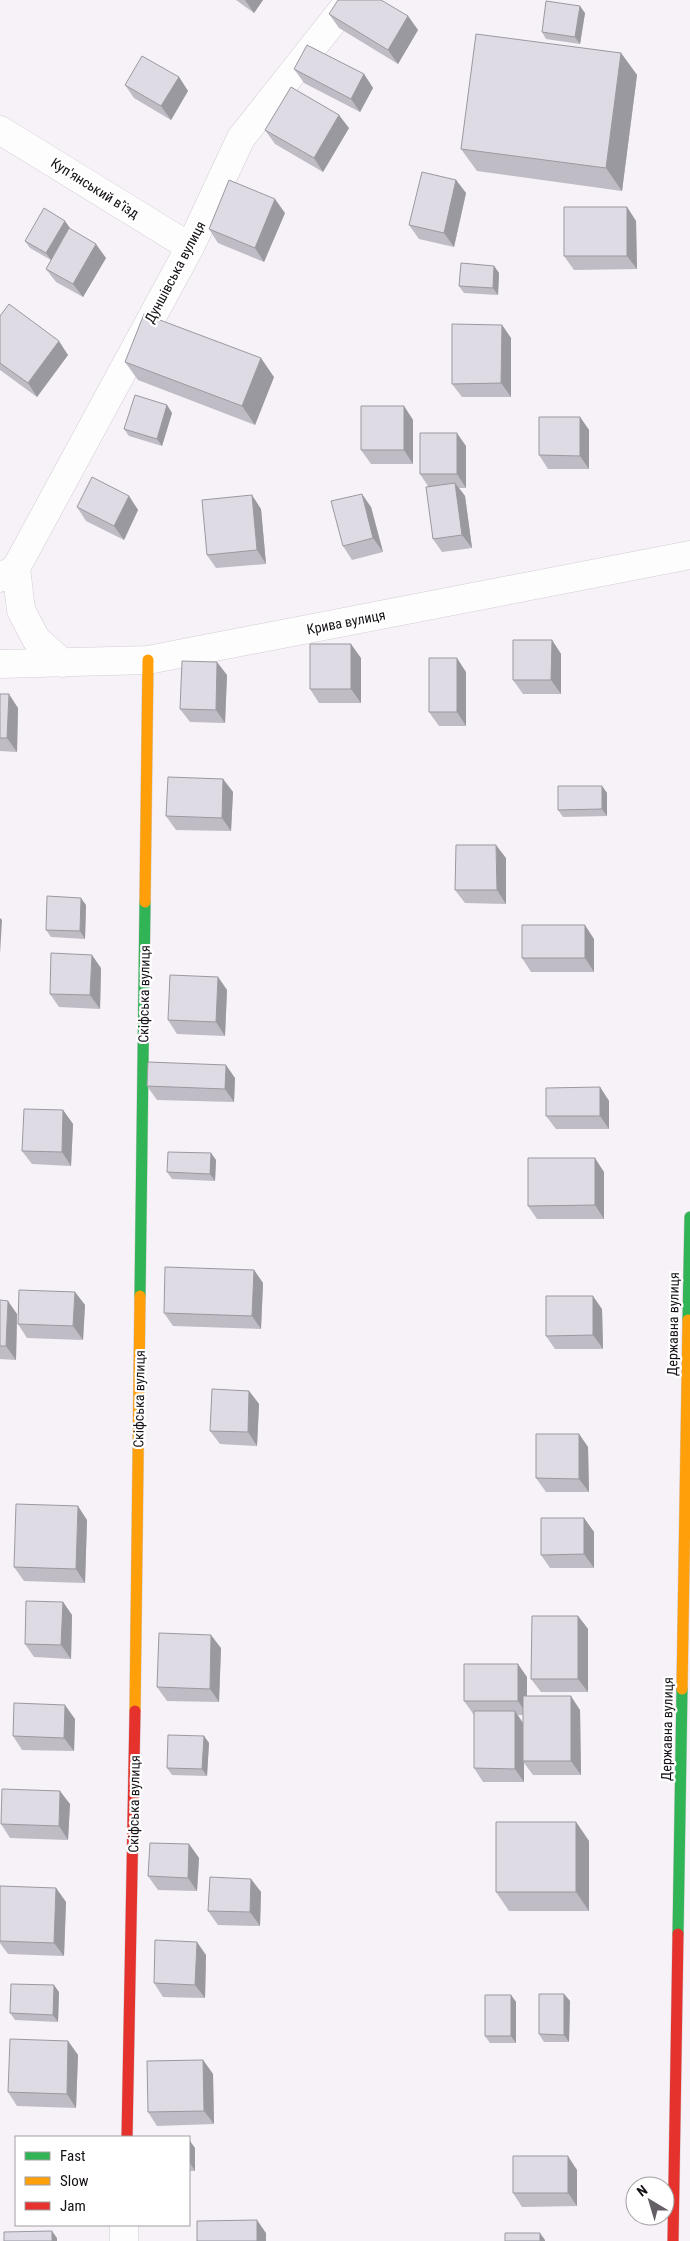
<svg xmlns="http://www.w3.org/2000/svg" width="690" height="2241" font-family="'Roboto Condensed',sans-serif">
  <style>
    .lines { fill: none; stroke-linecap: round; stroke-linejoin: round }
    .street-casing { stroke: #d2cdd3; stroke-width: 29 }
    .fast-casing { stroke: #d2cdd3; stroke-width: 12 }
    .slow-casing { stroke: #d2cdd3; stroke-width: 12 }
    .jam-casing { stroke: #d2cdd3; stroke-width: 12 }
    .street { stroke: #fefdfe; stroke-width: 28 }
    .fast { stroke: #30b455; stroke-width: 11 }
    .slow { stroke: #ff9f0a; stroke-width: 11 }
    .jam { stroke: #e5322d; stroke-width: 11 }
    .wall { fill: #bfbcc5; fill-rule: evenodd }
    .shaded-wall { fill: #9b99a0 }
    .building { fill: #dedbe5; stroke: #9b99a0 }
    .labels { text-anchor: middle; stroke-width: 4.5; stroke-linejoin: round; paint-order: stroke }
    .street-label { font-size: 14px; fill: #141015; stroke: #fff }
  </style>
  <rect width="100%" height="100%" fill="#f7f1f8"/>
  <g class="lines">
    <g class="street-casing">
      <path id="street" d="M0,130L190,247
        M16,568L21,610L36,639L63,663
        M0,578L16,568L190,247L241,138L350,0
        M0,664L148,660L690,555
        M124,2241V2225"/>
    </g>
    <g class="fast-casing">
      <path id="fast" d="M140,1296L145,902
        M688,1320L690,1217
        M678,1934L682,1689"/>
    </g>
    <g class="slow-casing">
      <path id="slow" d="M145,902L148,660
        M682,1689L688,1320
        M135,1711L140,1296"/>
    </g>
    <g class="jam-casing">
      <path id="jam" d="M127,2137L135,1711
        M673,2241L678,1934"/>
    </g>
    <use href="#street" class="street"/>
    <use href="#fast" class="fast"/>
    <use href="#slow" class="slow"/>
    <use href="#jam" class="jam"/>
  </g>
  <path class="wall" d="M236,0H263L254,13Z
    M585,13L580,44L546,39L542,32Z
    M329,14L408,16L418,30L398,64L339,28Z
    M621,53L637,75L622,191L477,171L461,149Z
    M294,69L364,74L373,88L360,112L304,83Z
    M179,77L188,91L171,120L134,98L125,85Z
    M349,128L323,172L275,144L265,130Z
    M456,180L466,193L454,247L419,239L409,225Z
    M627,207L636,221L637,269L574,270L564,256Z
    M285,213L264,262L218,243L209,229Z
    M70,228V229L106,258L83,297L56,282L46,269L51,260L30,248L25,241Z
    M494,266L499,273L498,295L464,293L459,286Z
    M0,316L68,355L37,397L0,370Z
    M502,325L511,338V397H462L452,384Z
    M125,362L274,377L255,425L138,380Z
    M167,405L172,413L162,446L129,436L124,429Z
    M404,406L413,420V464H371L361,450Z
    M580,417L589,430V469H548L539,455Z
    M466,446V488H459L465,496L472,548L442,552L433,539L428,486L420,474Z
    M129,496L138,510L124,540L86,521L77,507Z
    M371,507L383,552L352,560L343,546Z
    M261,509L266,564L216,568L207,555Z
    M552,640L561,654V694H523L513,680Z
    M361,658V703H319L310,689Z
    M466,672V726H439L429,712Z
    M227,675L225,723L190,722L180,709Z
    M0,694L18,708L17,752L0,751Z
    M223,779L233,792L231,831L176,830L166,816Z
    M602,786L607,793V816L563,817L558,810Z
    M506,858V904L465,903L455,890Z
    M86,905L85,939L51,937L46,930Z
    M594,939V972H531L522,958Z
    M101,968L100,1009L59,1007L50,994Z
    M218,977L227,990L225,1036L177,1034L168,1020Z
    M235,1078L234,1102L157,1100L147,1086Z
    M600,1087L609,1101V1129H556L546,1116Z
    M63,1110L73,1124L71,1166L32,1164L22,1151Z
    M211,1153L216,1160L215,1181L172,1179L167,1172Z
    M604,1172V1219H537L528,1206Z
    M254,1270L263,1283L261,1329L173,1326L164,1313Z
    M75,1292L85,1305L83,1340L27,1338L18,1324Z
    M0,1300L17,1314L16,1360L0,1359Z
    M602,1309L603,1349H555L546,1336Z
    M249,1391L259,1404L257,1446L220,1444L210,1431Z
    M579,1434L588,1447L589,1492H546L536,1478Z
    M584,1518L594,1532V1568H550L541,1555Z
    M87,1520L85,1583L24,1581L14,1567Z
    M63,1602L72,1615L71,1659L34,1657L25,1644Z
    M578,1616L588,1629V1692H541L531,1679Z
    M221,1648L219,1702L167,1701L157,1687Z
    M527,1677V1696L580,1710L581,1775H533L524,1763V1782H483L474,1768V1715L464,1701ZM518,1715H523V1723Z
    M75,1719L74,1751L22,1750L13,1736Z
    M204,1736L209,1743L207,1776L172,1775L167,1768Z
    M70,1804L68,1840L10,1838L1,1824Z
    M576,1822L589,1841V1911H509L496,1892Z
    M189,1844L199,1858L197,1891L158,1890L148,1876Z
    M251,1879L261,1892L260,1926L218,1925L208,1911Z
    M56,1888L66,1902L64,1956L8,1954L0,1943V1941Z
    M206,1955L205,1998L163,1997L154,1983Z
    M59,1992L58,2022L15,2020L10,2013Z
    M564,1994L570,2001L569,2042H544L539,2034Z
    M511,1995L516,2002V2043H490L485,2036Z
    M68,2041L78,2055L76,2108L17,2106L8,2092Z
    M203,2060L213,2074L214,2124L157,2126L148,2112Z
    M189,2141L195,2148V2171H189Z
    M577,2170V2206L522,2207L513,2193Z"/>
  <path class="shaded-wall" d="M245,0H263L254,13Z
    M580,6L585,13L580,44L575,37Z
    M408,16L418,30L398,64L388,50Z
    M621,53L637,75L622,191L606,168Z
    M364,74L373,88L360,112L351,99Z
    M179,77L188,91L171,120L161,106Z
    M339,115L349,128L323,172L314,158Z
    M456,180L466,193L454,247L444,233Z
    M275,199L285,213L264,262L255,248Z
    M627,207L636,221L637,269L627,256Z
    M65,221L70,228L51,260L46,253Z
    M96,244L106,258L83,297L73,284Z
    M494,266L499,273L498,295L493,288Z
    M502,325L511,338V397L501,383Z
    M59,341L68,355L37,397L28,383Z
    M261,358L274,377L255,425L242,406Z
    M167,405L172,413L162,446L157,439Z
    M404,406L413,420V464L404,450Z
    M580,417L589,430V469L580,456Z
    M457,433L466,446V488L457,474Z
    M455,483L465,496L472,548L462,535Z
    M362,494L371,507L383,552L373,538Z
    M252,495L261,509L266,564L257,550Z
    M129,496L138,510L124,540L114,526Z
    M552,640L561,654V694L551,680Z
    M351,644L361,658V703L351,689Z
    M457,658L466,672V726L457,712Z
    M217,662L227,675L225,723L216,710Z
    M9,694L18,708L17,752L7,738Z
    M223,779L233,792L231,831L222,818Z
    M602,786L607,793V816L602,809Z
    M496,845L506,858V904L497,890Z
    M81,898L86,905L85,939L80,931Z
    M0,918L2,920L0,954Z
    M585,925L594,939V972L585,958Z
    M92,955L101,968L100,1009L90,995Z
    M218,977L227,990L225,1036L216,1022Z
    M226,1065L235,1078L234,1102L225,1089Z
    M600,1087L609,1101V1129L600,1116Z
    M63,1110L73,1124L71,1166L62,1152Z
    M211,1153L216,1160L215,1181L210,1174Z
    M595,1158L604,1172V1219L595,1205Z
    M254,1270L263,1283L261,1329L252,1316Z
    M75,1292L85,1305L83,1340L73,1326Z
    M593,1296L602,1309L603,1349L593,1335Z
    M8,1301L17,1314L16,1360L6,1346Z
    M249,1391L259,1404L257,1446L248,1432Z
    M579,1434L588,1447L589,1492L579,1479Z
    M78,1506L87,1520L85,1583L76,1569Z
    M584,1518L594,1532V1568L584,1554Z
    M63,1602L72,1615L71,1659L61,1645Z
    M578,1616L588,1629V1692L578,1679Z
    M211,1635L221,1648L219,1702L210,1689Z
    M518,1664L527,1677V1715L518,1701Z
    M571,1696L580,1710L581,1775L571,1761Z
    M65,1705L75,1719L74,1751L64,1738Z
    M515,1711L524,1725L523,1761L524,1763V1782L515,1769Z
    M204,1736L209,1743L207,1776L202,1769Z
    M60,1791L70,1804L68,1840L59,1826Z
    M576,1822L589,1841V1911L576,1892Z
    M189,1844L199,1858L197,1891L188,1878Z
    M251,1879L261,1892L260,1926L250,1912Z
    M56,1888L66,1902L64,1956L54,1943Z
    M197,1942L206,1955L205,1998L195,1985Z
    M54,1985L59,1992L58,2022L53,2015Z
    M564,1994L570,2001L569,2042L564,2035Z
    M511,1995L516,2002V2043L511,2036Z
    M68,2041L78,2055L76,2108L67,2094Z
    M203,2060L213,2074L214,2124L204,2111Z
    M190,2141L195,2148V2171L190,2163Z
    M568,2156L577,2170V2206L568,2193Z
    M257,2220L266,2233V2241H257Z
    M52,2231L57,2238V2241H52Z
    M540,2233L545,2240V2241H540Z"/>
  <path class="building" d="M338,0H381L408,16L388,50L329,14Z
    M546,1L580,6L575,37L542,32Z
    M476,34L621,53L606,168L461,149Z
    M307,45L364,74L351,99L294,69Z
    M142,56L179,77L161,106L125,85Z
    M291,87L339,115L314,158L265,130Z
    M422,172L456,180L444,233L409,225Z
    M229,180L275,199L255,248L209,229Z
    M564,207H627V256H564Z
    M44,208L65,221L46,253L25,241Z
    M69,228L96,244L73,284L46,269Z
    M461,263L494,266L493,288L459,286Z
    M9,304L59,341L28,383L0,363V316Z
    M144,314L261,358L242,406L125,362Z
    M452,324L502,325L501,383L452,384Z
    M135,395L167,405L157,439L124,429Z
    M361,406H404V450H361Z
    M539,417H580V456L539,455Z
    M420,433H457V474H420Z
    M92,477L129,496L114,526L77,507Z
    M455,483L462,535L433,539L426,487Z
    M362,494L373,538L343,546L331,501Z
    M252,495L257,550L207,555L202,500Z
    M513,640H552L551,680H513Z
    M310,644H351V689H310Z
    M429,658H457V712H429Z
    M182,661L217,662L216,710L180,709Z
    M0,694H9L7,738H0Z
    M168,777L223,779L222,818L166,816Z
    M558,786H602V809L558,810Z
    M456,845H496L497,890H455Z
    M47,896L81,898L80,931L46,930Z
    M522,925H585V958H522Z
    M51,953L92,955L90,995L50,994Z
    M170,975L218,977L216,1022L168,1020Z
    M148,1062L226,1065L225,1089L147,1086Z
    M600,1087V1116H546V1088Z
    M24,1109L63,1110L62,1152L22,1151Z
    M168,1152L211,1153L210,1174L167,1172Z
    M528,1158H595V1205L528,1206Z
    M165,1267L254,1270L252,1316L164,1313Z
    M19,1290L75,1292L73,1326L18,1324Z
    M546,1296H593V1335L546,1336Z
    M0,1300L8,1301L6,1346H0Z
    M212,1389L249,1391L248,1432L210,1431Z
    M536,1434H579V1479L536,1478Z
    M16,1504L78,1506L76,1569L14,1567Z
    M541,1518H584V1554L541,1555Z
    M26,1601L63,1602L61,1645L25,1644Z
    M532,1616H578V1679H531Z
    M159,1633L211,1635L210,1689L157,1687Z
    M464,1664H518V1701H464Z
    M523,1696H571V1761H523Z
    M14,1703L65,1705L64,1738L13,1736Z
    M474,1711H515V1769L474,1768Z
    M168,1735L204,1736L202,1769L167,1768Z
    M2,1789L60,1791L59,1826L1,1824Z
    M496,1822H576V1892H496Z
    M150,1843L189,1844L188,1878L148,1876Z
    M210,1877L251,1879L250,1912L208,1911Z
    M0,1886L56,1888L54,1943L0,1941Z
    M155,1940L197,1942L195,1985L154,1983Z
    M11,1984L54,1985L53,2015L10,2013Z
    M539,1994H564V2035L539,2034Z
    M485,1995H511V2036H485Z
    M10,2039L68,2041L67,2094L8,2092Z
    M203,2060L204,2111L148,2112L147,2061Z
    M189,2141H190V2163H189Z
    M513,2156H568V2193H513Z
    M257,2220V2241H197V2221Z
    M52,2231V2241H4V2232Z
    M505,2233H540V2241H505Z"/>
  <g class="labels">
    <g class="street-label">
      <text transform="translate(95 188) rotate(32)" y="5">Куп'янський в'їзд</text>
      <text transform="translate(175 272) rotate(-62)" y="5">Дуншівська вулиця</text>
      <text transform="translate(346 622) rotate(-11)" y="5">Крива вулиця</text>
      <text transform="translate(144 994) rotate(-89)" y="5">Скіфська вулиця</text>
      <text transform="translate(673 1324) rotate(-89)" y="5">Державна вулиця</text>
      <text transform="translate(139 1399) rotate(-89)" y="5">Скіфська вулиця</text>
      <text transform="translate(667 1729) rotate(-89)" y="5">Державна вулиця</text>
      <text transform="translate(134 1804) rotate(-89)" y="5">Скіфська вулиця</text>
    </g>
  </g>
  <rect x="15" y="2136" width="175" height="90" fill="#ffffff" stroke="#a19fa1"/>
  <rect x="25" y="2152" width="25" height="8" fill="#30b455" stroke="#a19fa1"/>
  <text x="60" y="2161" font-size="15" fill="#141015">Fast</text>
  <rect x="25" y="2177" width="25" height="8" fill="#ff9f0a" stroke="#a19fa1"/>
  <text x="60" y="2186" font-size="15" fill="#141015">Slow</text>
  <rect x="25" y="2202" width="25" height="8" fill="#e5322d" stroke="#a19fa1"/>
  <text x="60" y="2211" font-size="15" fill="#141015">Jam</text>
  <g transform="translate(650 2201) rotate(322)"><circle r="24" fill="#ffffff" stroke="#a19fa1"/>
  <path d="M0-4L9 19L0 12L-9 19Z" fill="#635f64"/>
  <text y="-8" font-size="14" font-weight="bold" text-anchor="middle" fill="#141015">N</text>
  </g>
</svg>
